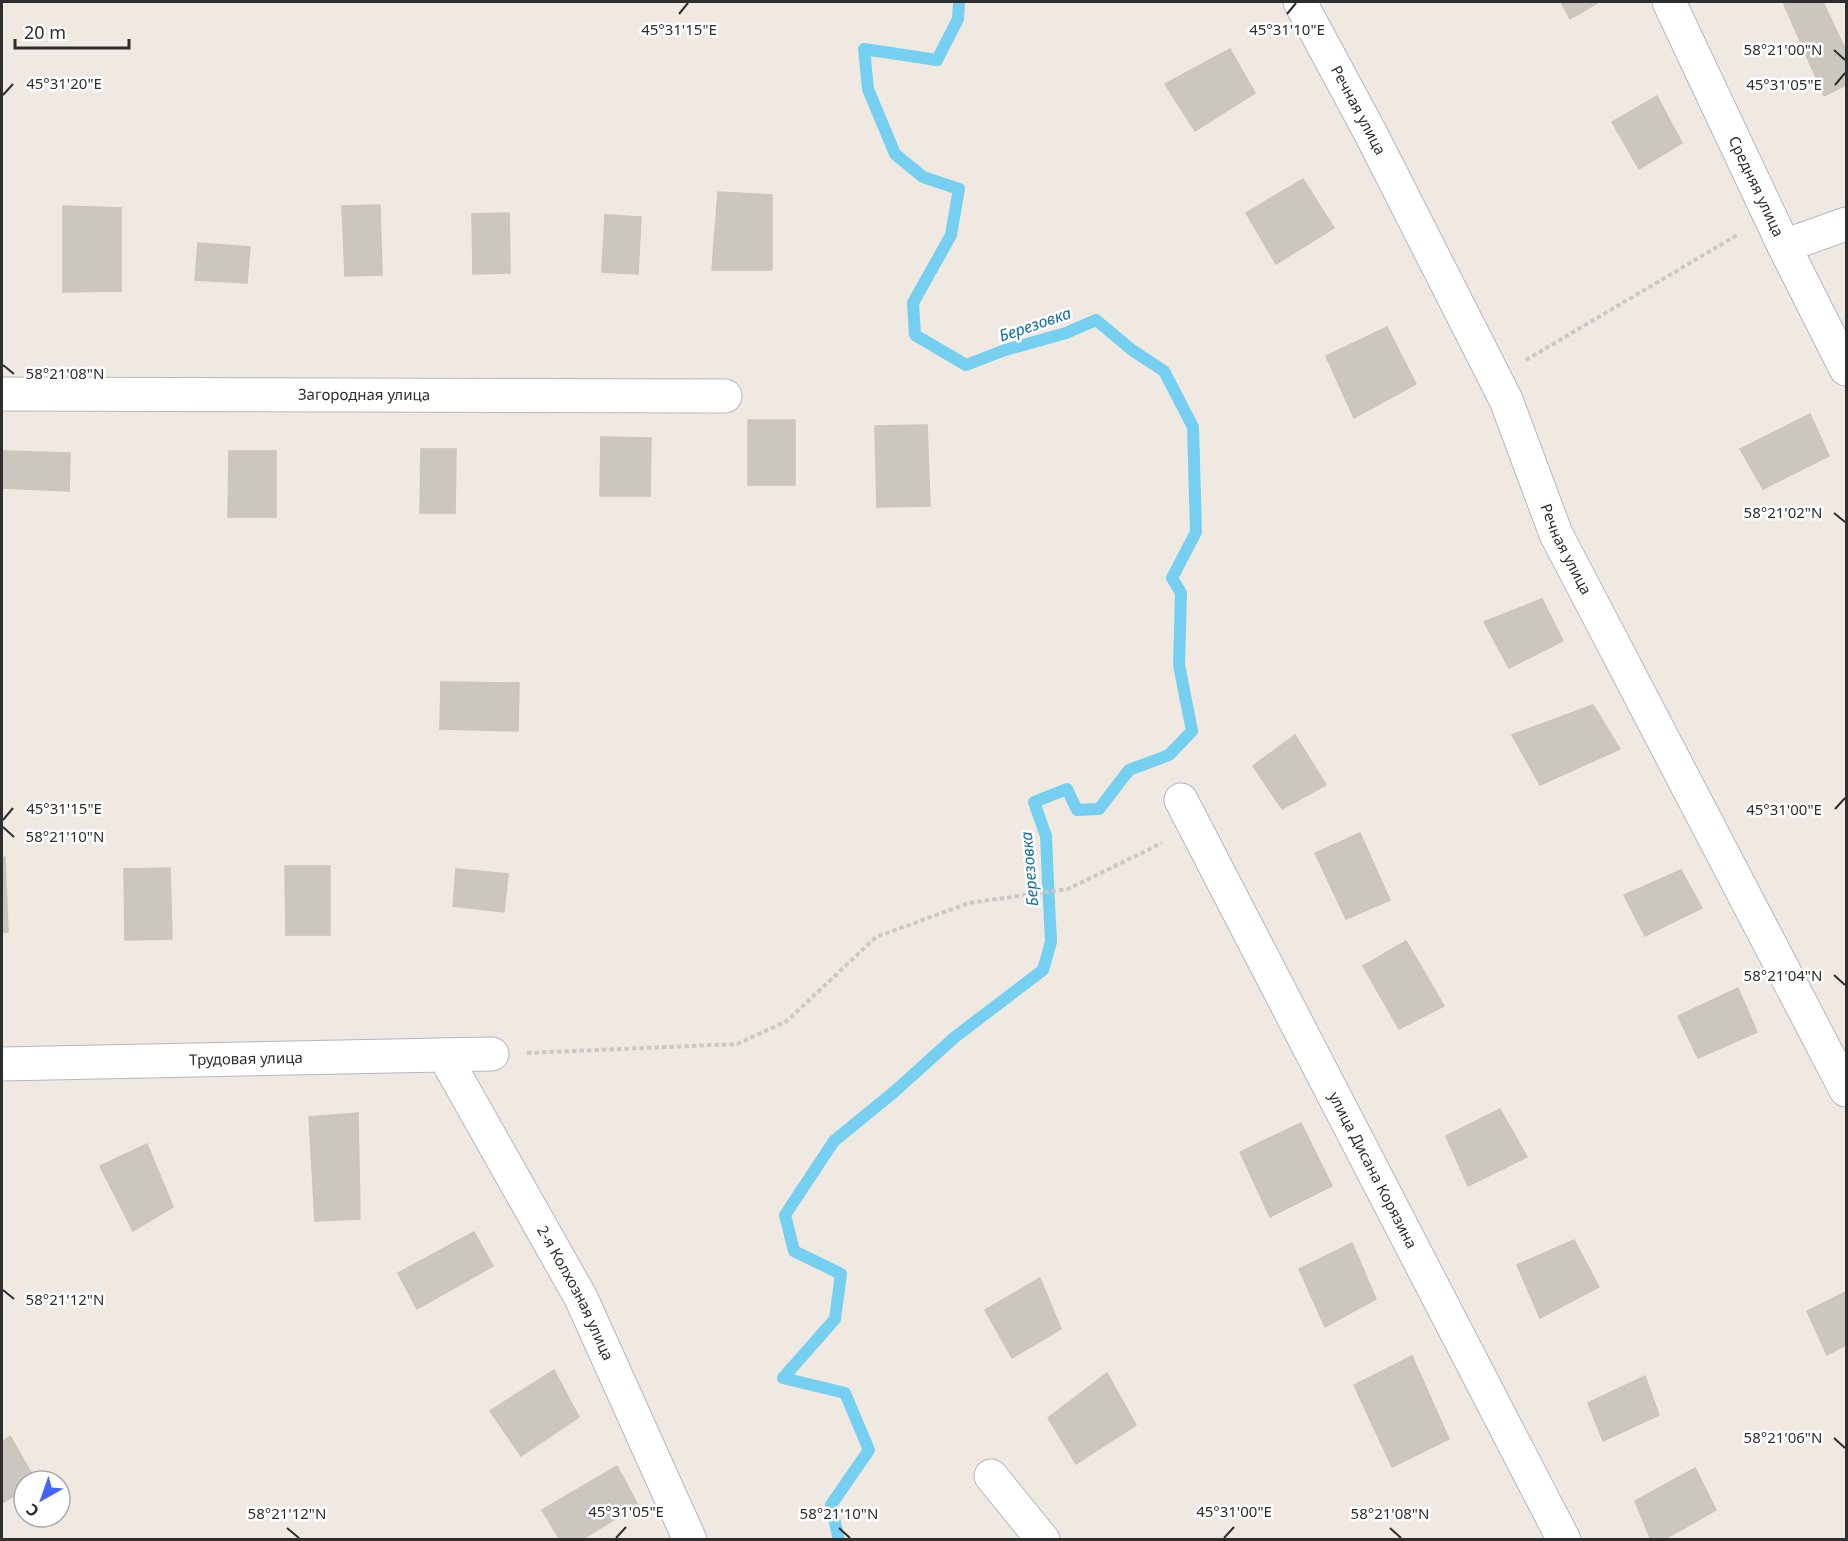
<svg xmlns="http://www.w3.org/2000/svg" width="1848" height="1541" font-family="'Noto Sans',sans-serif">
  <style>
    .lines { fill: none; stroke-linecap: round; stroke-linejoin: round }
    .stream { stroke: #75cff0; stroke-width: 12 }
    .building { fill: #cbc7bf; stroke: #cbc5ba; stroke-width: 1.5 }
    .street-casing { stroke: #b4b7c1; stroke-width: 35 }
    .path { stroke: #c9c9c9; stroke-width: 4; stroke-dasharray: 4.5 3; stroke-linecap: butt }
    .street { stroke: #fff; stroke-width: 33 }
    .ticks { fill: none; stroke: #2e2e2e; stroke-width: 2 }
    .labels { text-anchor: middle; stroke-width: 5; stroke-linejoin: round; paint-order: stroke }
    .street-label { font-size: 15px; fill: #2e2e2e; stroke: #fff }
    .water-label { font-size: 16px; font-style: italic; fill: #0d6fa3; stroke: #fff }
    .ticks-label { font-size: 15px; text-anchor: middle; fill: #2e2e2e; stroke: #fff; stroke-width: 5; stroke-linejoin: round; paint-order: stroke }
  </style>
  <rect width="100%" height="100%" fill="#efe9e1"/>
  <g class="lines">
    <path class="stream" d="M839,1540L831,1505L869,1450L845,1393L783,1378L835,1319L841,1274L794,1251L785,1215L834,1141L894,1092L955,1037L1043,970L1051,942L1048,882L1046,836L1034,802L1067,789L1077,810L1099,809L1129,770L1169,755L1192,731L1179,665L1181,593L1172,578L1196,532L1193,427L1164,371L1132,350L1096,320L1066,333L1005,350L966,365L915,335L913,303L951,235L959,189L923,177L895,154L868,89L864,49L937,60L958,19L959,2"/>
  </g>
  <path class="building" d="M1561,2H1599L1570,19Z
    M1783,2H1823L1846,51V85L1824,96Z
    M1230,49L1255,93L1195,131L1165,84Z
    M1657,96L1682,143L1639,169L1612,122Z
    M1303,179L1334,228L1276,264L1246,213Z
    M718,192L772,195V270H712Z
    M380,205L382,275L345,276L342,206Z
    M63,206L121,208V291L63,292Z
    M509,213L510,273L473,274L472,214Z
    M605,215L641,217L638,274L602,272Z
    M198,243L250,247L247,283L195,280Z
    M1387,327L1416,384L1354,418L1326,356Z
    M1810,414L1829,456L1763,489L1740,449Z
    M748,420H795V485H748Z
    M927,425L930,506L877,507L875,426Z
    M601,437L651,438L650,496H600Z
    M421,449H456L455,513H420Z
    M2,451L70,453L69,491L2,488Z
    M229,451H276V517H228Z
    M1542,599L1563,641L1509,668L1484,622Z
    M441,682L519,683L518,731L440,729Z
    M1593,705L1620,749L1540,785L1512,735Z
    M1295,735L1326,785L1282,809L1253,766Z
    M1360,833L1390,900L1346,919L1315,853Z
    M5,857L8,932H2V858Z
    M285,866H330V935H286Z
    M170,868L172,939L125,940L124,869Z
    M456,869L508,874L504,912L453,906Z
    M1681,870L1702,908L1645,936L1624,895Z
    M1406,941L1444,1006L1399,1029L1363,966Z
    M1738,988L1757,1032L1698,1058L1678,1016Z
    M1500,1109L1527,1157L1468,1186L1446,1136Z
    M358,1113L360,1219L315,1221L309,1117Z
    M1301,1123L1332,1186L1270,1217L1240,1152Z
    M147,1144L173,1207L133,1231L100,1166Z
    M474,1232L493,1266L417,1309L398,1273Z
    M1574,1240L1599,1287L1540,1318L1517,1265Z
    M1352,1243L1376,1299L1325,1327L1299,1269Z
    M1040,1278L1061,1329L1012,1358L985,1310Z
    M1846,1292V1345L1827,1355L1807,1311Z
    M1412,1356L1449,1439L1392,1467L1354,1385Z
    M554,1370L579,1417L521,1456L490,1411Z
    M1107,1373L1136,1425L1076,1464L1048,1418Z
    M1645,1376L1659,1415L1603,1441L1588,1403Z
    M10,1436L36,1481H24V1490L2,1503V1442Z
    M617,1466L638,1505L581,1540H560L542,1510Z
    M1695,1468L1716,1510L1663,1540H1651L1635,1501Z"/>
  <g class="lines">
    <g class="street-casing">
      <g id="street">
        <path id="s1" d="M1300,2L1371,134L1506,400L1556,534L1846,1090"/>
        <path id="s2" d="M1669,2L1784,246L1846,369"/>
        <path d="M1784,246L1846,224"/>
        <path id="s3" d="M2,394L725,396"/>
        <path id="s4" d="M1181,800L1564,1540"/>
        <path id="s5" d="M444,1055L581,1298L690,1540"/>
        <path id="s6" d="M2,1064L492,1054"/>
        <path d="M991,1476L1043,1540"/>
      </g>
    </g>
    <path class="path" d="M1526,360L1739,234
      M527,1053L737,1044L787,1021L876,937L969,903L1068,889L1162,843"/>
    <use href="#street" class="street"/>
  </g>
  <path class="ticks" d="M679,14L688,3M1287,14L1296,3M1834,50L1845,60M1835,85L1845,73M3,95L13,84M3,365L14,374M1834,513L1845,522M1835,809L1845,798M3,820L13,808M3,827L14,837M1834,975L1845,985M3,1290L14,1299M1834,1438L1845,1448M287,1528L299,1538M839,1528L850,1538M1390,1528L1401,1538M616,1538L626,1527M1224,1538L1234,1527"/>
  <g class="labels">
    <g class="street-label">
      <text dy="5" stroke="none"><textPath href="#s1" startOffset="123">Речная улица</textPath></text>
      <text dy="5" stroke="none"><textPath href="#s2" startOffset="204">Средняя улица</textPath></text>
      <text dy="5" stroke="none"><textPath href="#s3" startOffset="362">Загородная улица</textPath></text>
      <text dy="5" stroke="none"><textPath href="#s1" startOffset="609">Речная улица</textPath></text>
      <text dy="5" stroke="none"><textPath href="#s6" startOffset="244">Трудовая улица</textPath></text>
      <text dy="5" stroke="none"><textPath href="#s4" startOffset="417">улица Дисана Корязина</textPath></text>
      <text dy="5" stroke="none"><textPath href="#s5" startOffset="272">2-я Колхозная улица</textPath></text>
    </g>
    <g class="water-label">
      <text transform="translate(1035 324) rotate(-19)" y="6">Березовка</text>
      <text transform="translate(1029 869) rotate(-95)" y="6">Березовка</text>
    </g>
  </g>
  <g class="ticks-label">
    <text x="679" y="35">45°31'15"E</text>
    <text x="1287" y="35">45°31'10"E</text>
    <text x="1783" y="55">58°21'00"N</text>
    <text x="64" y="89">45°31'20"E</text>
    <text x="1784" y="90">45°31'05"E</text>
    <text x="65" y="379">58°21'08"N</text>
    <text x="1783" y="518">58°21'02"N</text>
    <text x="64" y="814">45°31'15"E</text>
    <text x="1784" y="815">45°31'00"E</text>
    <text x="65" y="842">58°21'10"N</text>
    <text x="1783" y="981">58°21'04"N</text>
    <text x="65" y="1305">58°21'12"N</text>
    <text x="1783" y="1443">58°21'06"N</text>
    <text x="626" y="1517">45°31'05"E</text>
    <text x="1234" y="1517">45°31'00"E</text>
    <text x="287" y="1519">58°21'12"N</text>
    <text x="839" y="1519">58°21'10"N</text>
    <text x="1390" y="1519">58°21'08"N</text>
  </g>
  <rect width="1848" height="1541" fill="none" stroke="#2e2e2e" stroke-width="6"/>
  <g transform="translate(42 1499) rotate(220)"><circle r="28" fill="#ffffff" stroke="#ababab" stroke-width="1.5"/>
  <path d="M0-4.5L10 22L0 15L-10 22Z" fill="#4264fb"/>
  <text y="-9" font-size="16" font-weight="bold" text-anchor="middle" fill="#2e2e2e">С</text>
  </g>
  <path d="M15 39v9h114v-9" fill="none" stroke="#2e2e2e" stroke-width="3"/>
  <text x="24" y="39" font-size="18" fill="#2e2e2e" stroke="#ffffff" stroke-width="4.5" paint-order="stroke">20 m</text>
</svg>
